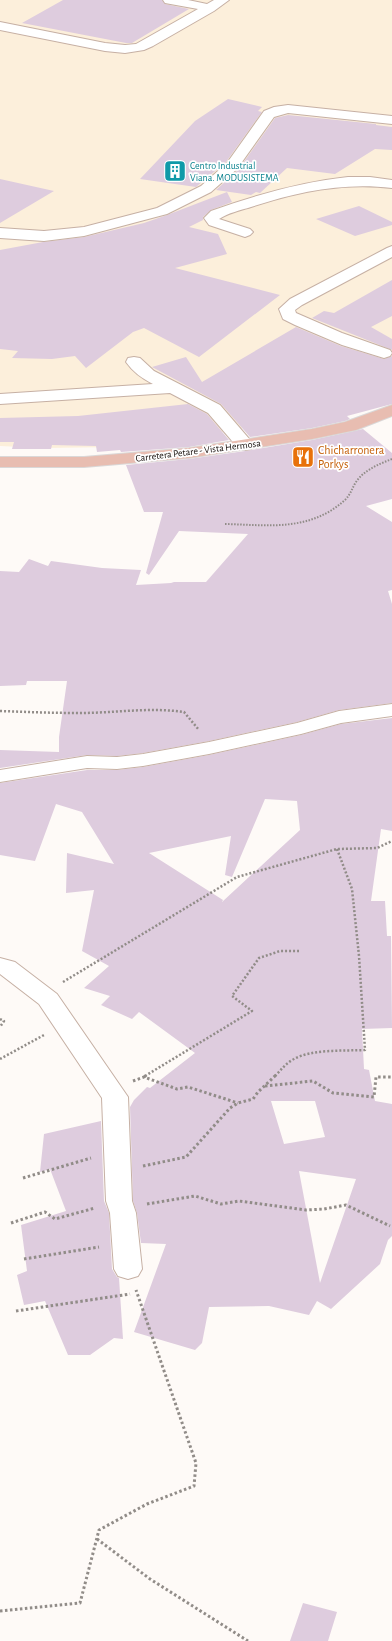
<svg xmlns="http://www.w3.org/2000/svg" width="392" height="1641" font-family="'Alegreya Sans',sans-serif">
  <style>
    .industrial { fill: #fcefdb }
    .building { fill: #deccde; fill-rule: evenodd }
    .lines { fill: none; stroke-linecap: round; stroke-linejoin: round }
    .minor-casing { stroke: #c6b0a4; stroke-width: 2 }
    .major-casing { stroke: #dad8d8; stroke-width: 2 }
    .path-far2 { stroke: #918c88; stroke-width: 2; stroke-dasharray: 1.5 1.5; stroke-linecap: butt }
    .path-far1 { stroke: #918c88; stroke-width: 2.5; stroke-dasharray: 2 2; stroke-linecap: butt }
    .path { stroke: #918c88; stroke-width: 3; stroke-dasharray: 2.5 2.5; stroke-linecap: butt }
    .minor { fill: #fff; fill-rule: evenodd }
    .major { fill: #e8bdb1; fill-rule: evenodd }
    .labels { text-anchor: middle; stroke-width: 3.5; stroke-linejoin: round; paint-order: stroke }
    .far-culture-label { font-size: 10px; fill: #0d838f; stroke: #fff; text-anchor: start }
    .far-street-label { font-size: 10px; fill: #160e0a; stroke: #fff }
    .food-label { font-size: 12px; fill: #c56008; stroke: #fff; text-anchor: start }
  </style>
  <rect width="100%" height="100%" fill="#fefaf7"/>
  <path class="industrial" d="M0,0H392V392L272,423L171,441L117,447L43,448L0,446Z"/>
  <path class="building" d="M63,0H162L165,4L189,9L132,43H126L22,23Z
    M228,99L262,107L258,111L262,112L226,162L196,187L140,179L195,121Z
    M288,115L376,124V125L392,127V150L375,149L335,174L287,168L260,193L256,192L251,195L216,190L238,170L275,118Z
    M0,179L54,191L0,223Z
    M227,192L232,202L211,210L203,217V220L189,227L218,234L227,254L175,268L280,295L199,357L144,328L133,332L86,368L75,356L52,359L12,358L18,351L0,349V250L43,242L84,237L144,223L167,215Z
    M359,206L392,222V225L355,236L316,219Z
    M392,280V316L371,327L392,339V350L312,318L324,311L334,313Z
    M296,327L341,346L384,359L392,356V404L347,416L350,419L345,421L312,428L250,437L221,404L152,367L186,357L202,382Z
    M188,404L207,414L229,440L189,447L121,452L120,450L97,452L96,446L52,445L51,449H12L14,442H0V418L78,416Z
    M363,429L392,453V499L366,506L392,522V590L388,591L392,604V703L339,710L297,722L209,741L143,753L117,756L87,755L0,768V750L59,752V737L67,681H27L26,685L0,686V571L19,572L29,559L48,566L51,561L102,568L141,570L136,585L171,583L174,582H206L248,534L179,531L149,575L146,573L163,512H144L126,465L189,459L245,451L312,440Z
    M392,718V831L381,829L371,901H385L387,936H391L392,1028L362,1029L364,1069L369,1070L375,1101L392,1104V1236L388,1240L380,1264L331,1309L317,1301L309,1315L269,1306L209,1307L202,1343L195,1350L134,1332L166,1244L141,1243L137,1213L133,1201L130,1107L134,1100L147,1087L150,1088L195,1053L139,1012L132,1019L101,1005L110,996L84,988L109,966L82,951L94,890L66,893L67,853L114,864L82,812L56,804L35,861L0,855V783L87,770H117L143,767L209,755L301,735L341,724ZM265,799L297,801L300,830L222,902L223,900L149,853L231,836L225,875L232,877ZM271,1101H315L325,1137L284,1144ZM299,1171L356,1179L320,1283Z
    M101,1121L104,1201L109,1213L112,1269L117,1277L119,1278L123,1339L114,1338L90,1355H68L45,1301L24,1305L17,1275L27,1271L21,1225L66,1211L50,1169L40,1172L44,1134Z
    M303,1603L337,1612L328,1641H290Z"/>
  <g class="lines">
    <g class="minor-casing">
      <path id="minor" d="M163,0H188L207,4L214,0H229L214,11L153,46L144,50L125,53L105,51L0,30V22L105,43L125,45L136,44L198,9L165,3Z
        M288,105L392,116V124L288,113L274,117L237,169L211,192L167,214L84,236L44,241L0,238V228L44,231L84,227L157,208L201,186L227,163L264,111L274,107Z
        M348,177H370L392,180V188C343,182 297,192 251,207C241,210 228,213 219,219L250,229L253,232L250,235L245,237L209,225L204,218L211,211C256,195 301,182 348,177Z
        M392,246V257L302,305L295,310L296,313L342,333L390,350L392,353L390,356L384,358L342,345L295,325L283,319L279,309L290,299L387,248Z
        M134,357L140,358L154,371L220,405L251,441L254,445L251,449L245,450L239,449L208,413L170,393L0,404V394L153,384C143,379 133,372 126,362L128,358Z
        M392,704V716L341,723L301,734L209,754L143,766L117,769L87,768L0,782V770L87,756L117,757L143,754L209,742L297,723L339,711Z
        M0,958L15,962L57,994L128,1097L132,1201L136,1213L142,1269L138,1276L128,1279L118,1276L114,1269L110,1213L106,1201L102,1098L39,1004L0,974Z"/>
    </g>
    <g class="major-casing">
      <path id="major" d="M392,405V416L356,430L312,439L189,458L84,467H0V457H84L189,448L312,429L345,422Z"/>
    </g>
    <path class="path-far2" d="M225,524C269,525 309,532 345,500C351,494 352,488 356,482C364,470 379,464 392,459"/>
    <path class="path-far1" d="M0,711C27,712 53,713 80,713C114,713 150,707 184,712L199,730
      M63,982L237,877L337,849L377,848L392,841
      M0,1019L4,1021L0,1027
      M0,1059L44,1035
      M145,1076L252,1011L232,996L259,958L280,951H299
      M275,1076C281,1070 286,1063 294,1059C312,1049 344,1051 365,1050L359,956L352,889L337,849"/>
    <path class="path" d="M144,1077L147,1075
      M133,1081L144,1077L177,1089L188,1087L238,1103
      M265,1086L313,1081L333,1093L374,1097L376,1077H392
      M143,1166L186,1157L230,1108L238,1103L253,1099L258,1092L276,1075
      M23,1178L91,1158
      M147,1204L195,1196L221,1204L239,1201L306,1210L324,1209L346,1205L390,1226
      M11,1223L45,1212L55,1219L95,1208
      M24,1259L99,1247
      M16,1311L130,1294
      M97,1539L150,1579L248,1641
      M0,1611L80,1603L99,1530L147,1504L194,1486L196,1463L136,1290"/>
    <use href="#minor" class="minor"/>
    <use href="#major" class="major"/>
  </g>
  <defs>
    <g id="building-square" transform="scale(1.15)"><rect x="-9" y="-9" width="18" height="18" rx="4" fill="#0f9aa8" stroke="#fff"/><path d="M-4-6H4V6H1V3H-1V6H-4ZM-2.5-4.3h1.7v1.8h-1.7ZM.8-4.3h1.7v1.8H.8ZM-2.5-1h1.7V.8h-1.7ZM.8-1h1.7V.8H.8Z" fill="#fff"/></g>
    <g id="restaurant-square" transform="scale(1.15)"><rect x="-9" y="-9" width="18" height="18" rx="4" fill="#e8710a" stroke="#fff"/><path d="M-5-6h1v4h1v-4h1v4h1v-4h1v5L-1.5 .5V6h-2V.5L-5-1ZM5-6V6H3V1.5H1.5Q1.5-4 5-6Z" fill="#fff"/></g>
  </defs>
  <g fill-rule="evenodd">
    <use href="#building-square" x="175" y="171"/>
    <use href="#restaurant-square" x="303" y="457"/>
  </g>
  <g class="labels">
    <g class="far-culture-label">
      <text x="190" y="169">Centro Industrial<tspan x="190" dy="12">Viana. MODUSISTEMA</tspan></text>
    </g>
    <g class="far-street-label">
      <text transform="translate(198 450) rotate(-7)" y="4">Carretera Petare - Vista Hermosa</text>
    </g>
    <g class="food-label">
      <text x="318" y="454">Chicharronera<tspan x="318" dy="14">Porkys</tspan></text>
    </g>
  </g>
</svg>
